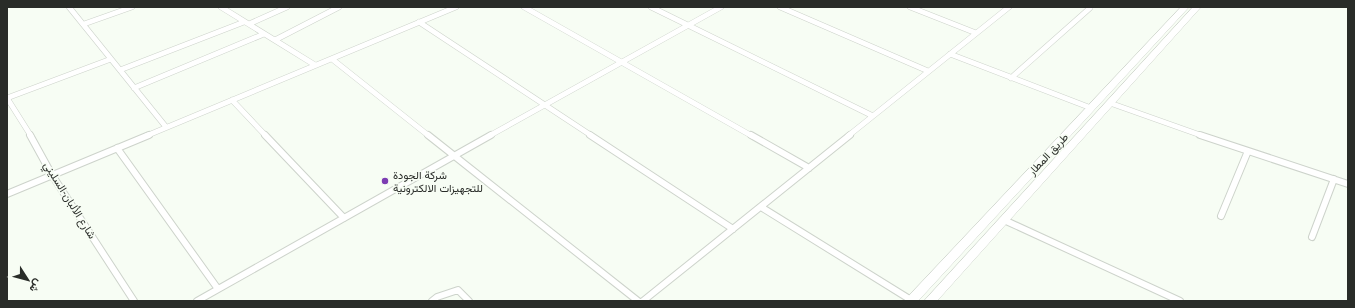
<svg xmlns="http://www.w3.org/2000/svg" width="1355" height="308" font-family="Arial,Vazirmatn,sans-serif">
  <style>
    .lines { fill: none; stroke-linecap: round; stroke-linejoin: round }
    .minor-far1-casing { stroke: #cdd3cb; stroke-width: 6 }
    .minor-casing { stroke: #cdd3cb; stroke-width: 8 }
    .highway-casing { stroke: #cdd3cb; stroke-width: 1 }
    .minor-far1 { stroke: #fff; stroke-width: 5 }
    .minor { stroke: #fff; stroke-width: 6 }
    .highway { fill: #fff; fill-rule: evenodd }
    .poi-dot { fill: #7c3db2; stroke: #f7fdf4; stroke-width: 1.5 }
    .labels { text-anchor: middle; stroke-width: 3.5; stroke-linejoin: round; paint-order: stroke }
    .street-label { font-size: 11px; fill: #292c28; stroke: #f7fdf4 }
    .poi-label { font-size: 11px; fill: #292c28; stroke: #f7fdf4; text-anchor: start }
  </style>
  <rect width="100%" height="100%" fill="#f7fdf4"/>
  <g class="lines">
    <g class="minor-far1-casing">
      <path id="minor-far1" d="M69,7L166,127
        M221,7L315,65
        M524,7L752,136
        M651,7L873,116
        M780,7L928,71
        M910,7L976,33
        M419,22L592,136
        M84,24L132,7
        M249,24L287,7
        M275,40L339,7
        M950,54L1091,108
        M332,59L429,136
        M120,70L244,22
        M1011,78L1090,8L1089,7
        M134,88L264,34
        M7,98L31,136
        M7,98L111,59
        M232,100L266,136
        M1110,103L1203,136
        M146,136L456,7
        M489,136L721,7
        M848,136L1009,7"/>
    </g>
    <g class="minor-casing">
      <path id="minor" d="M30,135L52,175L134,301
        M265,135L344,218
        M428,135L638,301
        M590,135L733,229
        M751,135L809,168
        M1200,135L1348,184
        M117,148L218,289
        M7,194L149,135
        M761,207L911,300
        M1221,216L1248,151
        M1004,220L1180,301
        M1312,237L1334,179
        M197,301L491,135
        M432,301L437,297L458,290L469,301
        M643,301L850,135"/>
    </g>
    <g class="highway-casing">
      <path id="highway" d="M1181,7H1189L918,301H904Z
        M1193,7H1201L937,301H924Z"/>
    </g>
    <use href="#minor-far1" class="minor-far1"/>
    <use href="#minor" class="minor"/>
    <use href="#highway" class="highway"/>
  </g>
  <circle class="poi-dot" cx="385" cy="181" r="4"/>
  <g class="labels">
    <g class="street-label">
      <text transform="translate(1048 154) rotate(-47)" y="4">طريق المطار</text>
      <text transform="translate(70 200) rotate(58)" y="4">شارع الألبان-السليني</text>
    </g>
    <g class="poi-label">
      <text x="393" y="179">شركة الجودة<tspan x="393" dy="13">للتجهيزات الالكترونية</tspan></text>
    </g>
  </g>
  <rect width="1355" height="308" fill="none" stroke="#292c28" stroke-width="16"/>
  <g transform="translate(28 280) rotate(126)" stroke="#f7fdf4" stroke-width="3" paint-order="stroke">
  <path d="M0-3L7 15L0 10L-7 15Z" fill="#292c28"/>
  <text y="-6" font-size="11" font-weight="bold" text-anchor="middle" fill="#292c28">ش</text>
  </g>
</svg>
